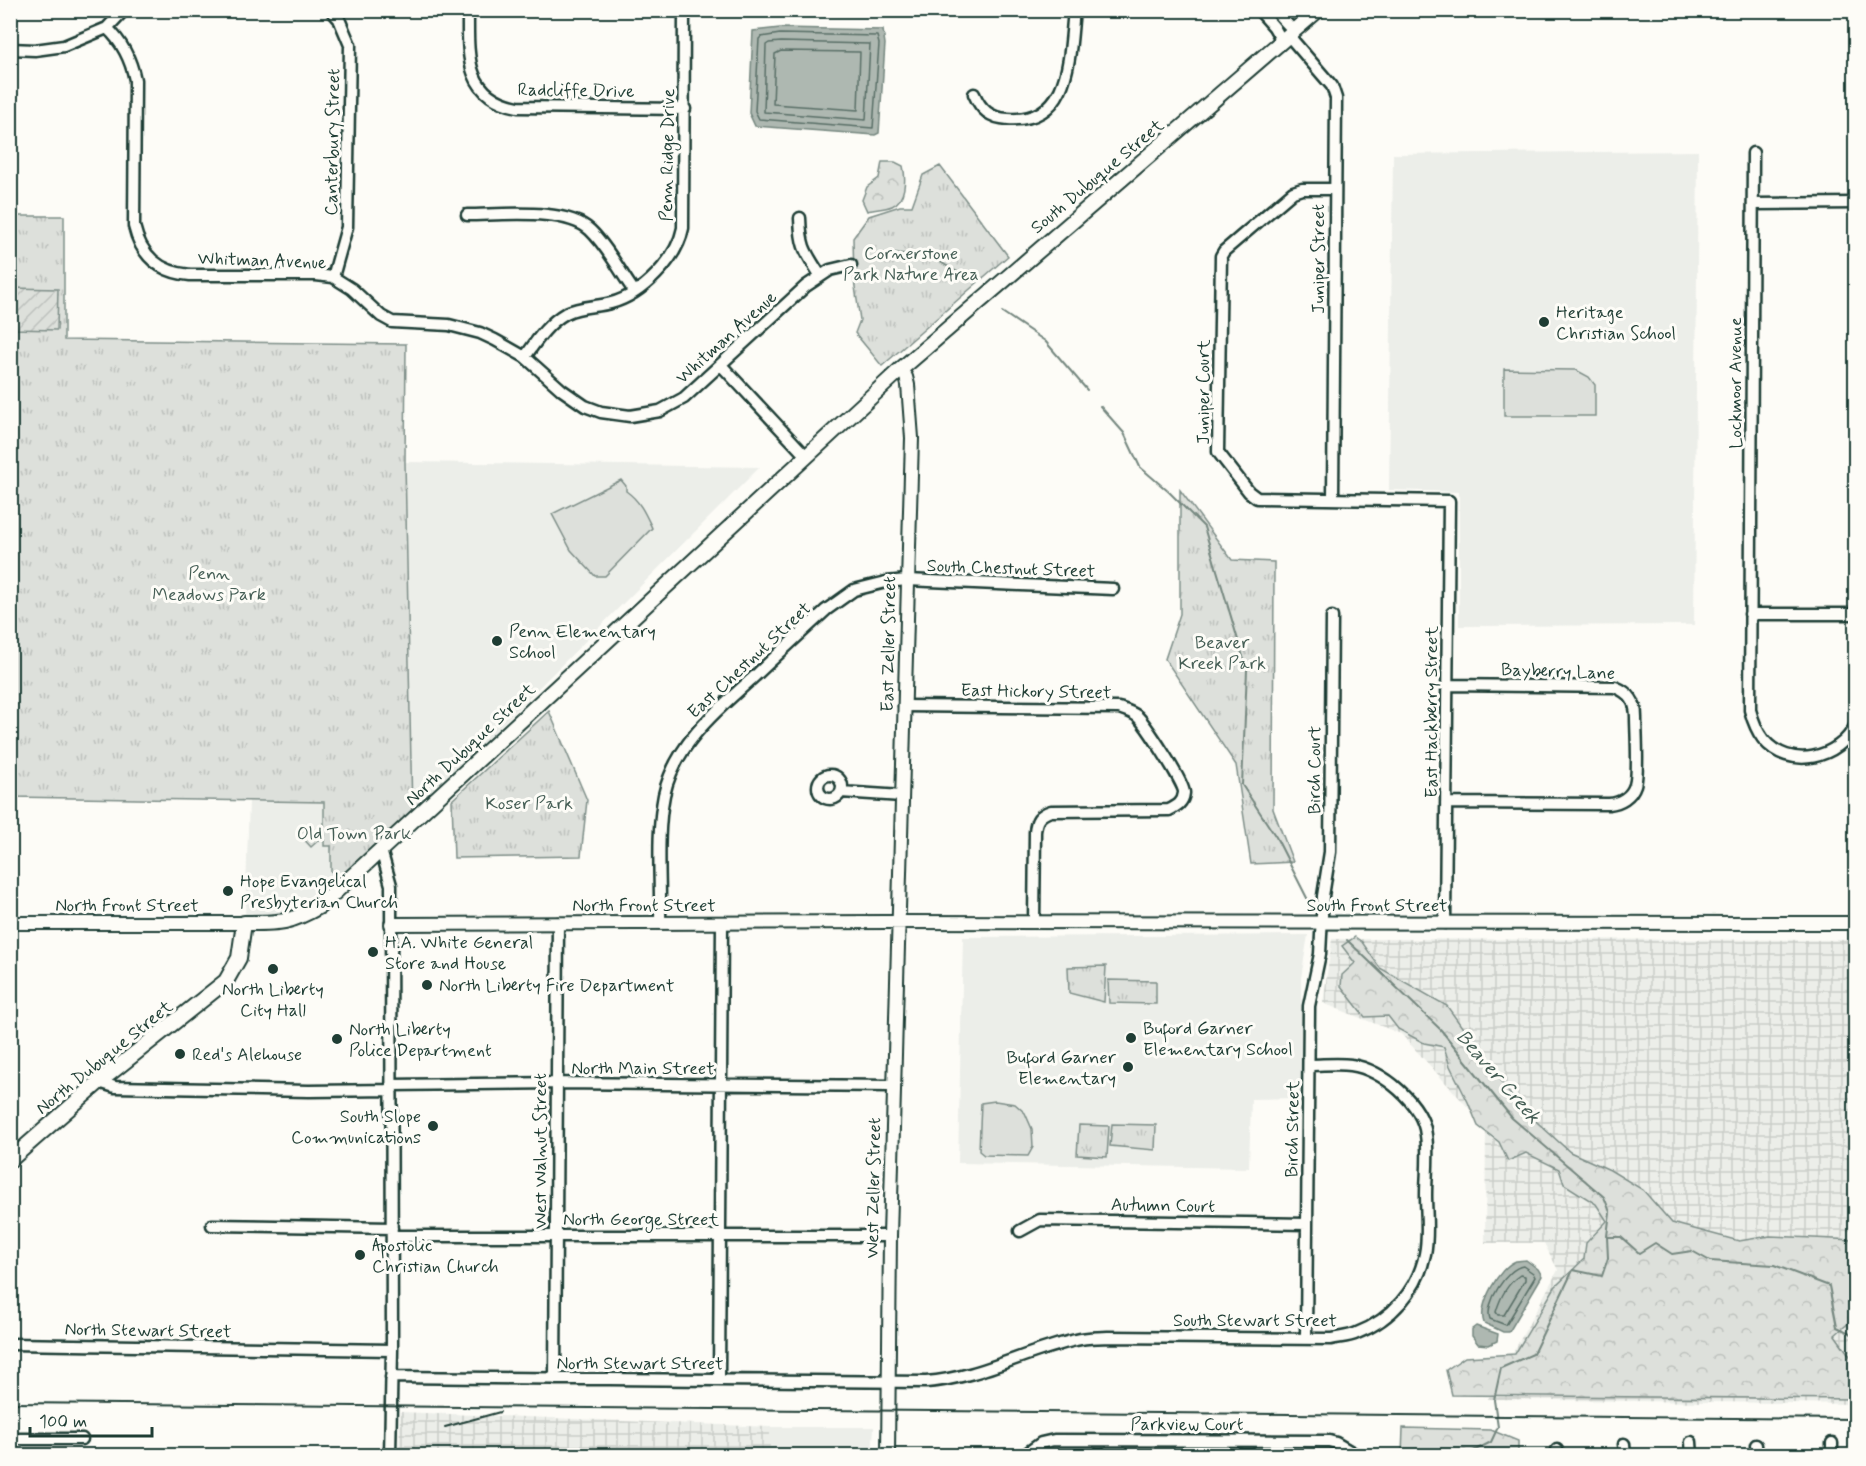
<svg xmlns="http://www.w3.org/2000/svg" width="1866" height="1466" font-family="Mynerve,sans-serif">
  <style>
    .built { fill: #eceee9 }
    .industrial { fill: url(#industrial-grid) }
    .grass { fill: #dde0db; stroke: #7e8e88; stroke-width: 1.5 }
    .forest { fill: url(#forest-crowns); stroke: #7e8e88; stroke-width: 1.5 }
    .park { fill: url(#park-tufts); stroke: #7e8e88; stroke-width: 1.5 }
    .garden { fill: url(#garden-furrows); stroke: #7e8e88; stroke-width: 1.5 }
    .water { fill: #aeb8b1; stroke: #75877f; stroke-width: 1.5 }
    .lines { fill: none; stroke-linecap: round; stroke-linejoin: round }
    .shore { stroke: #586e66; stroke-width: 1.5 }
    .stream { stroke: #75877f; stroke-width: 2 }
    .minor-casing { stroke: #1f3d34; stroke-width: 15 }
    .tertiary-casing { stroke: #1f3d34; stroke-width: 16 }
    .secondary-casing { stroke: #1f3d34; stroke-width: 18 }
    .minor { stroke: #fdfcf7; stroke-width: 10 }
    .tertiary { stroke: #fdfcf7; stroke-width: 12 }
    .secondary { stroke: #fdfcf7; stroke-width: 14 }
    .rail { stroke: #1f3d34; stroke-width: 2 }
    .poi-dot { fill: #1f3d34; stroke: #fdfcf7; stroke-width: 2 }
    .labels { text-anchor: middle; stroke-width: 6; stroke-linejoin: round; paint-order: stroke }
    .street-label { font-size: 18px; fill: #1f3d34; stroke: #fdfcf7 }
    .park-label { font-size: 18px; fill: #455e55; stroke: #fdfcf7 }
    .poi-label { font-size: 18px; fill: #1f3d34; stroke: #fdfcf7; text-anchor: start }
    .water-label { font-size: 20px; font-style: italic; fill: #435c53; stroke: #fdfcf7 }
  </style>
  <defs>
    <pattern id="industrial-grid" width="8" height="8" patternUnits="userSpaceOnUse" patternTransform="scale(1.5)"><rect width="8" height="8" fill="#eceee9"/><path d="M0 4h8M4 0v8" fill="none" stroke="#cacdc8"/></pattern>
    <pattern id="forest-crowns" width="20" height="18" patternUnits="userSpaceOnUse" patternTransform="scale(1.5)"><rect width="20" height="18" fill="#dde0db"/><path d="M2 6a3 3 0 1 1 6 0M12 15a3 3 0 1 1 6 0" fill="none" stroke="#bdc1bd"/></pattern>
    <pattern id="park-tufts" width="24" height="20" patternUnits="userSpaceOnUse" patternTransform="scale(1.5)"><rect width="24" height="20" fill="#dde0db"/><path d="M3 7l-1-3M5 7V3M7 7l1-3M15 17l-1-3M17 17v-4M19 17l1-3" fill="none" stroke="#bdc1bd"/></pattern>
    <pattern id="garden-furrows" width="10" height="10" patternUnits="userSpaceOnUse" patternTransform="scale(1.5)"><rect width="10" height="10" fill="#dde0db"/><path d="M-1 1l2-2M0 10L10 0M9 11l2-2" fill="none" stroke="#bdc1bd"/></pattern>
  </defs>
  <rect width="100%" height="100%" fill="#fdfcf7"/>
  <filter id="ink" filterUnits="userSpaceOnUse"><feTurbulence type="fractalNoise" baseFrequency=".0167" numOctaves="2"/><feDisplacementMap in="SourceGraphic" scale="12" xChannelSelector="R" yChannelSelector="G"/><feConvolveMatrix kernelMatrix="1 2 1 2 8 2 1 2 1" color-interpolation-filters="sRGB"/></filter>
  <g filter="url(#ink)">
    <path class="built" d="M1698,151L1694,625L1459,626V492L1389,490L1393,154Z
      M405,462L760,467L412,814Z
      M249,801L324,802V845H331V871L339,882L306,909L281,917L245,918Z
      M1308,935L1301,978V1098L1251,1099L1249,1168L958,1163L963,937Z
      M770,1427H874L872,1455L770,1456Z"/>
    <path class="industrial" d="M1332,939L1855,940V1404L1488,1399L1558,1270L1544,1243H1485L1486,1127L1401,1034L1323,1003Z
      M400,1412L770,1427V1455H399Z"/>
    <path class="grass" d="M1504,369L1576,370L1589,377L1595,385V416H1504Z
      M621,480L626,486V491C640,501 645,513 652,528L605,576H595L571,550L552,514Z
      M995,1101L1015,1104L1025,1113L1032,1129L1033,1147L1028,1156L984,1155L979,1151L981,1103Z"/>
    <path class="forest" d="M882,162H895L903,166C906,179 906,200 892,206C885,209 875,209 867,211L862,200L867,187L879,178Z
      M1355,937L1362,942L1380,968L1447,1006L1517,1104L1570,1152L1610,1170L1643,1190L1672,1223L1739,1241L1770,1236L1855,1240L1853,1319L1835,1335L1855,1363V1399L1452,1395L1446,1370L1465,1357L1515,1354L1555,1287L1584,1259L1586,1243L1607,1221L1596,1204L1564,1184L1559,1169L1526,1153L1508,1161L1499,1142L1478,1126L1468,1102L1450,1066L1444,1047L1424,1043L1398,1029L1388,1016L1365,1017L1341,986L1342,975L1355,963L1342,946Z
      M1403,1428L1491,1430L1518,1441V1455H1402Z"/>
    <path class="park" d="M940,166L1008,256L882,366L855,333L860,320L854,280L853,238L869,216L900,206H912L923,175Z
      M11,216H64V340L406,344L405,462L412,814L339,882L331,871V846H324V802L11,797Z
      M1180,490L1232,560L1274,562L1273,809L1293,862L1251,864L1236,765L1165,659L1180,614Z
      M549,711L587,800L581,856L454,858L452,800Z
      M309,825L321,838L311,847L299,834Z
      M1106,966L1104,1002L1069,993L1068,967Z
      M1108,980L1156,981V1004L1109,1003Z
      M1112,1124L1156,1125L1155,1150L1110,1146Z
      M1079,1125L1109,1126L1107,1157L1077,1155Z"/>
    <path class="garden" d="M11,288L58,289L57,330L11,329Z"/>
    <path class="water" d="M780,28L883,30L885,44L879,133L875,135L755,126L749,113L753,31Z
      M1526,1260L1538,1269L1542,1276L1509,1332H1503L1484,1323C1477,1306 1499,1267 1516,1261C1517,1261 1525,1260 1526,1260Z
      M1476,1326L1498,1334L1497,1341L1489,1345L1478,1344L1472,1336V1329Z"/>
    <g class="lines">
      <path class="shore" d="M780,34L877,36L879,44L873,128L759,119L755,111L759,39L761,37Z
        M781,42L870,44L866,120L764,112L766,45L769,43Z
        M781,51L860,52L858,110L773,104L775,54Z
        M1523,1266L1533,1273L1535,1277L1506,1325L1490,1319C1484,1304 1507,1268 1523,1266Z
        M1520,1275L1525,1276V1280L1504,1315H1498L1496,1312C1500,1298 1508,1283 1520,1275Z"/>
      <path class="stream" d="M885,253L928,255L966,277
        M1002,312L1045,341L1087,390
        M1100,406L1124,433L1140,467L1169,492L1204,527L1247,670L1242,785L1276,837L1310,904
        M1347,940L1441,1030L1512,1118L1604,1197L1610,1212L1607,1236
        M1464,1456L1491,1442L1498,1427L1494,1400L1501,1368L1533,1354L1573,1270L1602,1276L1608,1258L1607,1237H1621L1639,1253L1655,1243L1672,1254L1692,1251L1710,1261L1774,1265L1829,1286L1837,1327L1856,1336"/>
      <g class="minor-casing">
        <path id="minor" d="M331,10L339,19L350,45L347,227L333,277
          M468,10C468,54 464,97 518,107L685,109
          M1259,10L1274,27L1282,41
          M1274,10L1294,31
          M107,28C122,42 131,60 135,80L134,226C141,256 159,272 190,275H316L333,277L352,289L381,316L392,322L449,325L480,333L495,340L525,357L562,390L585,406L601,412L630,416L660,411L684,398L806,286L830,270L851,265
          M1289,36L1332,86L1336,98L1333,499
          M10,49L35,50L64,46L107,28L124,10
          M974,94C981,110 990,118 1008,119C1072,123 1069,55 1074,10
          M1753,153L1750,710C1753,721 1756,730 1763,739C1789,771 1840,759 1856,724
          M1335,189H1302L1293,192L1224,251L1221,256L1218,452L1249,492L1257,498L1449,501L1445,923
          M1753,204L1856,203
          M467,215C500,215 566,207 590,230C608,247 620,272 634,291
          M800,218C801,248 805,251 820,275
          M525,357C537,340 547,324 566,313C580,306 596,307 611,303C642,295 677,259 683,228L684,10
          M721,365L806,456
          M1750,614H1856
          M904,706L1119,708C1125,710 1132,712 1137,716C1145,723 1185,784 1184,793C1183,803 1177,806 1169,810L1051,811C1039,815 1036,820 1035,832L1034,922
          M818 787a12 12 0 1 1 24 0a12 12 0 1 1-24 0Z
          M841,792L902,796
          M1446,803L1609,804C1620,803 1631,797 1635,785C1639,773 1636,732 1636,717C1636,702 1630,693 1615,687L1447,685
          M381,850L391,885L392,1350L390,1456
          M660,923C661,881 656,836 664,795C675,744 718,709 755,676C778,654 802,632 826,610L854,590L886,582L907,580L1113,589
          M99,1082L115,1087L309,1091L392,1090
          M392,1085L557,1083L894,1086
          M212,1225L392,1228
          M1020,1231L1040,1220L1307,1224
          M392,1236H890
          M1306,1338L1309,1006L1320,954L1323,896L1330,852L1332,617
          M10,1344L392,1350
          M391,1377L926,1382C979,1378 1025,1351 1076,1340C1087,1337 1098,1338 1108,1337L1331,1339C1339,1337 1349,1337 1357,1333C1391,1320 1418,1290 1425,1254C1429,1235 1426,1213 1426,1195C1426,1175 1429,1155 1426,1135C1423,1104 1382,1069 1351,1065C1338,1063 1323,1065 1310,1065
          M555,1379L558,923
          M719,1380L722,923
          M10,1439H82
          M1691,1442L1692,1456
          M1624,1444L1625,1456
          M1756,1445L1757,1456
          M1557,1450V1456
          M1023,1456L1041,1443L1054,1440L1329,1441L1336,1443L1353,1453
          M1832,1456V1443"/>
      </g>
      <g class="tertiary-casing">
        <path id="tertiary" d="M10,923H244
          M391,924L888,922L1856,923
          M888,1456L890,1236L912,438L908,385L906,377L900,370"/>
      </g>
      <g class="secondary-casing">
        <path id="secondary" d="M10,1160L99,1082L226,981L239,958L244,923C279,923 289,924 320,906L900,370L1318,10"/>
      </g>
      <use href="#minor" class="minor"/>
      <use href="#tertiary" class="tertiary"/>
      <use href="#secondary" class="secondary"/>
      <path class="rail" d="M10,1403L1856,1419
        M445,1427L500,1412"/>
    </g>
  </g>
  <g class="poi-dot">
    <circle cx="1544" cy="322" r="6"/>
    <circle cx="497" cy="641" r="6"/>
    <circle cx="228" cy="891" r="6"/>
    <circle cx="373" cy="952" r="6"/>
    <circle cx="273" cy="969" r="6"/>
    <circle cx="427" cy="985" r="6"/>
    <circle cx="1131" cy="1038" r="6"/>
    <circle cx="337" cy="1039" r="6"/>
    <circle cx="180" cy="1054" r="6"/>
    <circle cx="1128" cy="1067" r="6"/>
    <circle cx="433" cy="1126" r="6"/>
    <circle cx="360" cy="1255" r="6"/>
  </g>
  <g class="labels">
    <g class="street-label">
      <text transform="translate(576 90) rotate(1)" y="6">Radcliffe Drive</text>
      <text transform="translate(332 142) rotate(-89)" y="6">Canterbury Street</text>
      <text transform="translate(667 155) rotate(-89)" y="6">Penn Ridge Drive</text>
      <text transform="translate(1097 176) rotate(-40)" y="6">South Dubuque Street</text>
      <text transform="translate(1318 259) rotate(-90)" y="6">Juniper Street</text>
      <text transform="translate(262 260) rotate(2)" y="6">Whitman Avenue</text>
      <text transform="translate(726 337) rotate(-42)" y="6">Whitman Avenue</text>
      <text transform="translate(1735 383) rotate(-90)" y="6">Lockmoor Avenue</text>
      <text transform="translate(1203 392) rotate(-90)" y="6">Juniper Court</text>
      <text transform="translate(1011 568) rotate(2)" y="6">South Chestnut Street</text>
      <text transform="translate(888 644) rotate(-89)" y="6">East Zeller Street</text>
      <text transform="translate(749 660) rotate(-43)" y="6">East Chestnut Street</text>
      <text transform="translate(1558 671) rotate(2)" y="6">Bayberry Lane</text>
      <text transform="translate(1036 691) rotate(1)" y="6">East Hickory Street</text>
      <text transform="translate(1431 712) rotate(-90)" y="6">East Hackberry Street</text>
      <text transform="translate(470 744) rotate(-43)" y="6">North Dubuque Street</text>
      <text transform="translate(1314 770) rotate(-90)" y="6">Birch Court</text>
      <text x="127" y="911">North Front Street</text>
      <text x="644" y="911">North Front Street</text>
      <text x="1377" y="911">South Front Street</text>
      <text transform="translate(104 1057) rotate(-39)" y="6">North Dubuque Street</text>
      <text x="643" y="1074">North Main Street</text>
      <text transform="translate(1292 1129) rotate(-89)" y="6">Birch Street</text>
      <text transform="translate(540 1151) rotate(-90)" y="6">West Walnut Street</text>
      <text transform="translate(873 1188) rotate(-89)" y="6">West Zeller Street</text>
      <text transform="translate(1163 1205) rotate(1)" y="6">Autumn Court</text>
      <text x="641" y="1225">North George Street</text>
      <text x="1255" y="1326">South Stewart Street</text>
      <text transform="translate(148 1330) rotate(1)" y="6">North Stewart Street</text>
      <text x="640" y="1369">North Stewart Street</text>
      <text x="1187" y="1430">Parkview Court</text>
    </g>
    <g class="park-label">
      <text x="911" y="259">Cornerstone<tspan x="911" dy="21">Park Nature Area</tspan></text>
      <text x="209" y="579">Penn<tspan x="209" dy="21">Meadows Park</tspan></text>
      <text x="1222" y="648">Beaver<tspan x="1222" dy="21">Kreek Park</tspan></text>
      <text x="529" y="809">Koser Park</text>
      <text x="354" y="839">Old Town Park</text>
    </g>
    <g class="poi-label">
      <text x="1556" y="318">Heritage<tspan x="1556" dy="21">Christian School</tspan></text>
      <text x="509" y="637">Penn Elementary<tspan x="509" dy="21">School</tspan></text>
      <text x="240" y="887">Hope Evangelical<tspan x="240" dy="21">Presbyterian Church</tspan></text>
      <text x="385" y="948">H.A. White General<tspan x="385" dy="21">Store and House</tspan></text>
      <text x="439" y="991">North Liberty Fire Department</text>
      <text x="273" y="995" text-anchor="middle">North Liberty<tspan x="273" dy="21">City Hall</tspan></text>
      <text x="1143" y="1034">Buford Garner<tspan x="1143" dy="21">Elementary School</tspan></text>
      <text x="349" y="1035">North Liberty<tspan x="349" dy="21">Police Department</tspan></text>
      <text x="192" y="1060">Red's Alehouse</text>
      <text x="1116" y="1063" text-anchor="end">Buford Garner<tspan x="1116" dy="21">Elementary</tspan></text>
      <text x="421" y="1122" text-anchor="end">South Slope<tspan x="421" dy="21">Communications</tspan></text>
      <text x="372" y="1251">Apostolic<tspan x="372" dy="21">Christian Church</tspan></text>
    </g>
    <g class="water-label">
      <text transform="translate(1499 1076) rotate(49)" y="7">Beaver Creek</text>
    </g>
  </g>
  <rect width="1866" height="1466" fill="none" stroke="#fdfcf7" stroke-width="36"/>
  <rect x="18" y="18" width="1830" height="1430" fill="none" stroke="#1f3d34" stroke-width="2" filter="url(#ink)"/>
  <path d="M30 1427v9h122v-9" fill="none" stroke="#1f3d34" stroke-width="3"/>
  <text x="39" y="1427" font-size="18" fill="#1f3d34" stroke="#fdfcf7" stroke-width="4.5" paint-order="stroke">100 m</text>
</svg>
